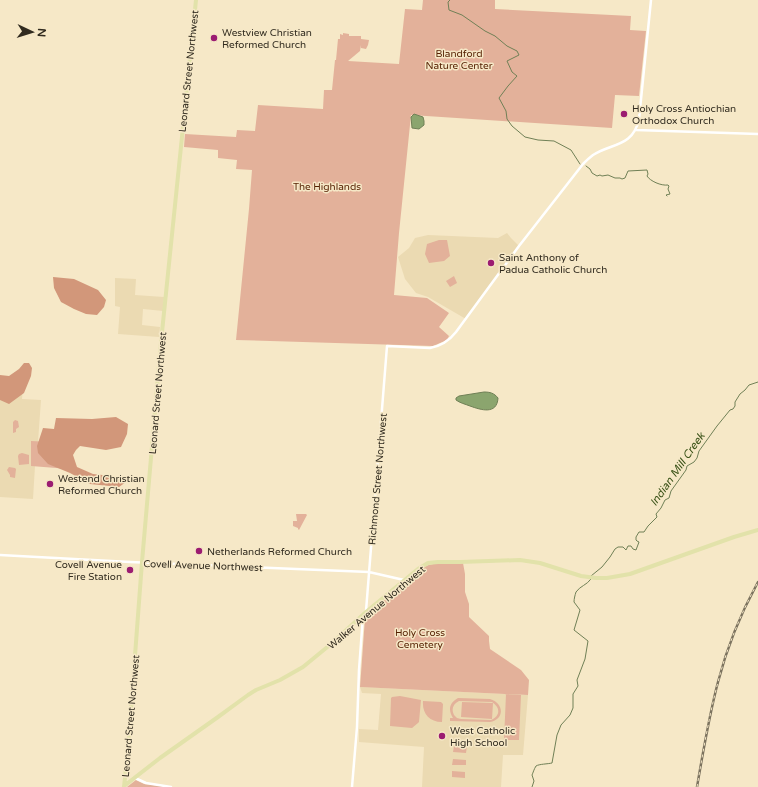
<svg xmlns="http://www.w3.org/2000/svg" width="758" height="787" font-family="'Varela Round',sans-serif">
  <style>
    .built { fill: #ebdab2 }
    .green { fill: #e3b19a; fill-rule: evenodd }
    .forest { fill: #d2977a }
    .water { fill: #8ba56e; stroke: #708056 }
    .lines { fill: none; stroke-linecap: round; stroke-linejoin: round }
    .stream { stroke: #708056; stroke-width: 1 }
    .minor { stroke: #fff; stroke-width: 2.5 }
    .major { stroke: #e2e2aa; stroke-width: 4 }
    .rail-casing { stroke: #7b725e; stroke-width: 2.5 }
    .rail { stroke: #f6e8c7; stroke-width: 1; stroke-dasharray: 3; stroke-linecap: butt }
    .poi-dot { fill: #9b1c71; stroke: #f6e8c7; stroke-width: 1.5 }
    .labels { text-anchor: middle; stroke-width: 3; stroke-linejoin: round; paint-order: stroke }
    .poi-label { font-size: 10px; fill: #312b1f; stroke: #f6e8c7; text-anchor: start }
    .park-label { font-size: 10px; fill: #541f00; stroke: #f6e8c7 }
    .street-label { font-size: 10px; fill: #312b1f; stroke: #f6e8c7 }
    .water-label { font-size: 11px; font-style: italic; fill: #3a5217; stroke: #f6e8c7 }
  </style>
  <rect width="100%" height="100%" fill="#f6e8c7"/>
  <path class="built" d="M507,233L511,238L519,246L466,319L428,297L416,293L405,279L398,257L409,248L415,238L428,235L498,238Z
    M115,278L136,279L135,295L164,297L163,311L143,309L142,325L160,327L159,337L118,334L120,307L115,306Z
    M0,385L23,386L22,399L41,400L38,442H31V466H35L33,499L0,497Z
    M360,687L528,695L523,755H503L501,787H422L424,747L359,742V729L378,730L381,694L362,693Z"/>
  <path class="green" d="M423,0H495V9L631,16L630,30L646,31L639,96L615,95L612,128L411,115L399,233L394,295L427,298L449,313L439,327L449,336L447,340L433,346L236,340L249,209L252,170L236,169L237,160L218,158V150L184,147L185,134L236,137L237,130L255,131L258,105L323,109L324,90H332L335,60H336L338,39H340V34L343,35V33L349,34V36H361V39L369,40L368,45L366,49L361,48V45L360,51L348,61L399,64L405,9L422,10Z
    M439,240H447L450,256L444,261L429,263L425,254L427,244Z
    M454,276L457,283L450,287L446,281Z
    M15,420L18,421L19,427L16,429V432L13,433V422Z
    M31,441L71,443L69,469L31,466Z
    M22,453L29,455V464L19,465L18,456L19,454Z
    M9,467L15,468L16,469L15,478L10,477V475L7,470Z
    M296,514H306L307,515L299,530L298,529V528L293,526V521H297Z
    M463,563L465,574V592L469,604V617L489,636V641L490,649L521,670L529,680L528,695L360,687L365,618L373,610L422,568C434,561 450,563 463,563Z
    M506,694L521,695L519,740H504Z
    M400,696L421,700L419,722L418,723L412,728L390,726L391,698L392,697Z
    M458,698L490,699C504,703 505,719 490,722L450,721V718H453C448,710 449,703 458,698ZM459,701L492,702C501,708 500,716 491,720L461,719L457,718L454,715C451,709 453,704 459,701Z
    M423,701L441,702L443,704L442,722C429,722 422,713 423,701Z
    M462,702L493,703L492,719L461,717Z
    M454,746H467L466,753L453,752Z
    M453,759L466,760V765H452Z
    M452,771L465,772V778L452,777Z
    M136,780L144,784L169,787H127Z"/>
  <path class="forest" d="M53,277L74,279L98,290L106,300L104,307L97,315L86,314L74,309L61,302L54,288Z
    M24,363H29L32,368L31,376L24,393L9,404L0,400V375L9,376L19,369Z
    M116,417L128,424L127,434L121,447L106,450L80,446L76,450L73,455L77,467L93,474L121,477L126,482L119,487L90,484L70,473L48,464L38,453L37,446L43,428L54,429L56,418L92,419Z"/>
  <path class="water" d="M414,114L423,117L424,121V125L419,129L412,128L411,117Z
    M484,392C490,392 494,393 498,398C497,415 481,410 470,406C465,404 460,403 456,400V398L459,396Z"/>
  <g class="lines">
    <path class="stream" d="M450,0L448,2L449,10L462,15L485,31L495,36L507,46L517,51L519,55L507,61L512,72L517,76L508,86L499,98L506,111L507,119L512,126L525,137L538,140L554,141L571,150L580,164
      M586,166L590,169L592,173L597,176L600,175L602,176L608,175L615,178H620L622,179L625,178L628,171L647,170L648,174L647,176C650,181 661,186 668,185L669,186L668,189L670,194L666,195L667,196
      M591,576L602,567L610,557L615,549L618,547H623L626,550L628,546H631L633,549L636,550L639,542L637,541L636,540V537L639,532H644L648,526L657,517L656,514L661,508L665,500L669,498L671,491L686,470L687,466L694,462L697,458L699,451L717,426L730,410L733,409L735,406V402L740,394L745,390L749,385L758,382
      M532,787L534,781L532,775C533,773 534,769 536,766C539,764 548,764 552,763L557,735L561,725L570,715L573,708V694L578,686L577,680L585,659L588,641L574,630L580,610L574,602C574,599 575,595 576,592C580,586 587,585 591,579"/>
    <path class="minor" d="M636,130L758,134
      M0,555L130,562L369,572L404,580
      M366,611L387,346L430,348C441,346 449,341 456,332L519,246L583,164C586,161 589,158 593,155C612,143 633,147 639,119L651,0
      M135,778L146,783L171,787
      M352,787L357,727L359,670L363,616"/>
    <path class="major" d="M124,786L160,758L218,717L248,695L256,690L280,680L303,667L331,644L366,612L418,569L428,563L438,562H460L520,560L540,563L581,576L596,578H607L630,574L734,537L758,530
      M124,787L128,749L142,562L161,342L196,0"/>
    <g class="rail-casing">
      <path id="rail" d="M697,787C703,752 709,716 718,682C727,647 741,613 758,582"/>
    </g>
    <use href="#rail" class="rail"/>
  </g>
  <g class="poi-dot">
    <circle cx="214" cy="38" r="4"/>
    <circle cx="624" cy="114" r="4"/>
    <circle cx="491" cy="263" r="4"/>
    <circle cx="50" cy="484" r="4"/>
    <circle cx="199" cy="551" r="4"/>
    <circle cx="130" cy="570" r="4"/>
    <circle cx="442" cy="736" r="4"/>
  </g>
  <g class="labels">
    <g class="poi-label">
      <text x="222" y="36">Westview Christian<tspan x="222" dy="12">Reformed Church</tspan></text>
      <text x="632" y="112">Holy Cross Antiochian<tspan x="632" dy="12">Orthodox Church</tspan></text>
      <text x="499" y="261">Saint Anthony of<tspan x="499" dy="12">Padua Catholic Church</tspan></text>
      <text x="58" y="482">Westend Christian<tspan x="58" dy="12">Reformed Church</tspan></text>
      <text x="207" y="555">Netherlands Reformed Church</text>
      <text x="122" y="568" text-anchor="end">Covell Avenue<tspan x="122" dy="12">Fire Station</tspan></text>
      <text x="450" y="734">West Catholic<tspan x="450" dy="12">High School</tspan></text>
    </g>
    <g class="park-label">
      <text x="459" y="57">Blandford<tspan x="459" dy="12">Nature Center</tspan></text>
      <text x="327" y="190">The Highlands</text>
      <text x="420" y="636">Holy Cross<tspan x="420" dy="12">Cemetery</tspan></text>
    </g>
    <g class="street-label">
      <text transform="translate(188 71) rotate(-84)" y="4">Leonard Street Northwest</text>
      <text transform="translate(157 393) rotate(-85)" y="4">Leonard Street Northwest</text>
      <text transform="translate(377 479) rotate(-85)" y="4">Richmond Street Northwest</text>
      <text transform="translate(203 565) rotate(2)" y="4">Covell Avenue Northwest</text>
      <text transform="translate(376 607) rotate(-40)" y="4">Walker Avenue Northwest</text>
      <text transform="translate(130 716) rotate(-85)" y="4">Leonard Street Northwest</text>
    </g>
    <g class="water-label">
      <text transform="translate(677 469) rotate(-55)" y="4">Indian Mill Creek</text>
    </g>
  </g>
  <g transform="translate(32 32) rotate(94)" stroke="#f6e8c7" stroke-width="3" paint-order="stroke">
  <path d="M0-3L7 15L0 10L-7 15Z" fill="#312b1f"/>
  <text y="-6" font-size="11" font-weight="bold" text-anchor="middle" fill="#312b1f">N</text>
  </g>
</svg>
